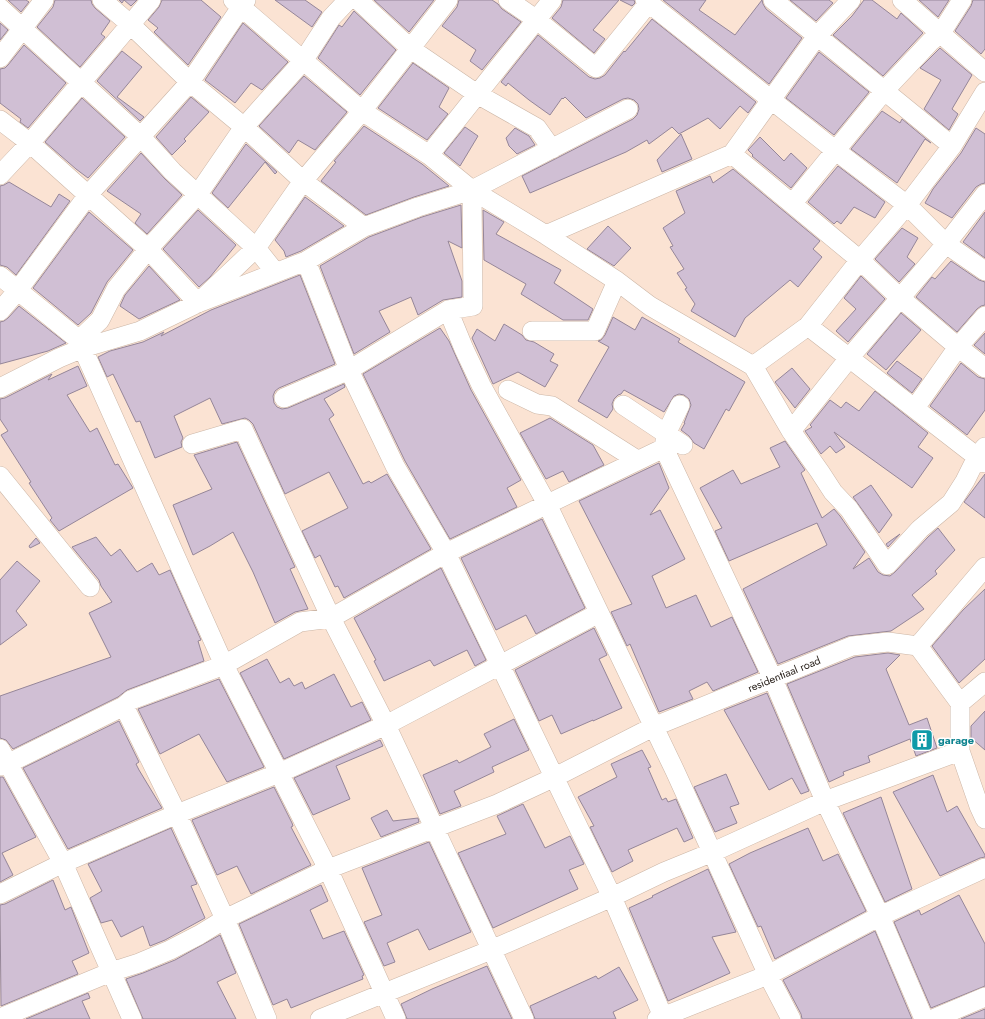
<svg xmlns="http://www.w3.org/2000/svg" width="985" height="1019" font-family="Jost,sans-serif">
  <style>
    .building { fill: #d0bfd4; stroke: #958699 }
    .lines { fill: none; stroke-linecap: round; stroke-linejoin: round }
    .minor-casing { stroke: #ccb6a6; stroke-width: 20 }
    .minor { stroke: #fff; stroke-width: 19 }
    .labels { text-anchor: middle; stroke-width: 3; stroke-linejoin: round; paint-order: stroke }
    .street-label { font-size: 11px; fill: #29211b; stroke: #fff }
    .culture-label { font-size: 11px; font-weight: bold; fill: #0d838f; stroke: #fff; text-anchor: start }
  </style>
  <rect width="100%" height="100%" fill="#fbe3d3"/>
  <path class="building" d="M8,0H26L29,2L21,12Z
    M55,0H91L92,4L95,8L110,21L101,34L105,37L80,67L37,27L53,7Z
    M119,0H137L131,6L124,0L122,3Z
    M162,0H201L221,17L188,65L154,32L158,28L148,20L159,7Z
    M275,0H305L322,12L312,27Z
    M374,0H434L409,32Z
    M459,0H492L498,4L502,9L521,22L482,70L470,61L476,50L442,26L457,7Z
    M563,0H619L593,30L605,39L594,53L552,18L561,7Z
    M620,0H634L635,3L632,6Z
    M663,0H706L699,10L735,35L762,0L763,4L766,9L802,38L769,84Z
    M790,0H829L833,3L816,21Z
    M864,0H872L897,19L901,13L923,33L883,76L833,35L852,16Z
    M919,0H949L938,17Z
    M973,0H985V49L981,54L955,31L971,6Z
    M354,11L396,50L360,95L318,58L339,25L342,27Z
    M652,19L756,102L748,113L740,106L720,129L708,118L679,134L672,127L649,144L647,140L626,152L530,193L522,176L633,119L637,115L639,109L638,104L634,100L628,98L623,99L586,118L565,97L563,99L562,98L550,115L529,100L508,83L506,86L501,82L538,35L589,77L595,79L600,78L605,75L624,51L625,52Z
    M0,23L8,30L0,40Z
    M243,23L288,62L262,90L251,83L235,103L205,80Z
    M24,45L66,83L28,128L20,122L21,119L0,103V69L5,68L8,65Z
    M940,48L972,75L952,109L958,114L949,130L924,109L941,80L920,68Z
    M122,51L142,67L117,97L144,117L140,121L97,81Z
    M819,52L869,92L834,135L786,98Z
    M413,63L449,88L439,107L448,114L427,140L378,108Z
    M304,76L347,112L315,150L298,140L289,153L259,126Z
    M191,97L209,112L184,139L186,141L172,155L156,137Z
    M82,98L125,137L88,178L76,169L45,142Z
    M882,111L900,123L902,119L931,143L925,139L897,183L851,149Z
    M364,126L422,164L449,186L414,197L366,215L321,181L336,162L334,161Z
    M465,127L478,136L460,166L444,153Z
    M515,128L529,136L535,145L517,154L509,146L506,138Z
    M976,128L985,134V183L981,184L976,187L952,218L925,203L933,189L961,153Z
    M681,134L692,159L662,172L657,160Z
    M760,137L784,161L791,153L807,168L791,188L752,156L753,155L748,150Z
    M246,144L277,172L275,174L265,162L228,208L212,193Z
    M141,153L165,179L182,195L147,234L135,223L141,214L107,191Z
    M838,166L885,202L875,218L854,207L841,224L837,221L834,224L808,202Z
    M733,169L820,241L813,249L822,257L798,287L790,280L745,318L735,337L691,311L695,304L685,289L687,288L677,273L684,269L670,247L673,246L663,228L685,213L676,191L710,176L713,183Z
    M9,182L51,207L59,194L70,201L16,275L7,267L0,265V186L4,185Z
    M305,197L344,226L301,251L286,257L284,251L275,240Z
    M461,205L462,248L448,241L462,281V297L443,300L418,315L411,297L379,311L390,332L354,354L320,266L369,237L422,217Z
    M198,210L236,245L210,277L199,287L163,249Z
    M483,210L504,222L496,234L561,270L554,283L593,309L588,320H563L521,294L526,284L484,260Z
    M89,212L133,250L107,282L91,313L78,325L33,288Z
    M985,212V258L963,242Z
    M608,226L631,248L614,266L587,249Z
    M902,228L918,238L907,257L915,264L899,282L875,259Z
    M951,261L979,280L985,282V305L981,306L977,309L957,332L916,297L932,277L935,279Z
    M149,266L180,300L139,319L120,306L125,295Z
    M300,275L335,364L279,388L275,391L273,396L274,403L277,407L282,409L288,408L344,384L345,387L324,399L334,415L329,419L363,484L369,481L371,483L387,474L431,549L344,598L338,586L335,587L320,555L315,558L302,531L348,508L329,472L285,494L253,424L249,420L245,418L222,424L210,398L174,416L183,438L181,442L182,447L155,458L140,421L136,422L113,374L107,377L98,357L110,351L143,342L164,332L161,336L211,310Z
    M861,276L885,299L848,342L836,331L856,309L844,298Z
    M19,306L66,343L48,351L0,364V322L4,321L8,318Z
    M901,313L921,330L886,370L867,354Z
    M613,317L635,330L642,317L680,339L678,342L745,382L729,411L726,409L704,449L694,443L689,436L681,430L685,423H684L691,405L689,399L684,395L679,394L674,396L664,412L624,390L621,394L618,395L614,399L612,404L613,409L607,418L578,401L609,347L598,341L601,340L605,335Z
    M504,324L522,335L526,340L534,342L554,354L550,361L558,365L545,387L518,372L493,384L472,338L477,329L495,341Z
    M440,328L449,341L471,390L521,480L507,488L517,507L450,539L405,461L363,374Z
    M985,333V354L974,345Z
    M897,361L922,379L912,393L887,373Z
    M961,363L978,377L985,379V410L967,435L930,406Z
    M78,366L87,386L67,395L90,432L97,428L115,465L118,464L133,488L59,531L50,520L52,518L29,483L31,482L1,435L8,431L0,419V399L5,398L52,374L48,380Z
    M792,368L810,389L795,408L775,382Z
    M875,391L928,433L918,447L933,458L912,488L834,432L845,447L836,453L830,446L821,454L805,431L812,427L810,425L830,400L841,408L846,402L859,411Z
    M550,418L593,445L604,465L569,482L563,471L546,479L520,433Z
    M785,441L805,470L801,473L822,518L834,509L840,516L865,552L853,569L869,558L878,572L883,575L890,576L895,572L928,537L938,528L955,550L935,571L937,574L912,595L924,609L891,631L848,636L778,664L743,589L827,545L817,523L729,561L715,531L722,528L700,488L733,470L741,484L780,467L770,448Z
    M237,442L295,567L290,569L308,609L295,612L275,623L253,572L233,532L210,546L193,555L173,505L212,489L194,455Z
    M659,463L669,488L650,515L660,510L685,559L652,576L666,608L696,595L711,627L732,617L758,672L713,691L707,682L689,691L693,699L659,712L630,644L627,646L611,612L632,604L579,501Z
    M985,474V518L964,502Z
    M871,485L892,515L879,533L853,497Z
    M542,519L585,608L536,634L526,615L496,630L461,558Z
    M900,534L888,547L886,544Z
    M96,537L111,556L120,549L137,572L152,563L159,575L170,570L201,640L198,641L204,661L127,690L118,697L13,749L6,740L0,738V696L111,657L89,613L112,602L101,586L99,580L72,547Z
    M36,538L40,543L30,548L29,546Z
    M17,561L40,581L16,611L27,625L0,645V580Z
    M441,568L486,660L475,666L467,650L434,666L430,660L384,681L374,661L376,660L354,618Z
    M985,589V659L959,683L932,646L963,610Z
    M594,628L607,655L599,659L622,708L593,721V720L561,734L552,715L539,721L515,670Z
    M888,653L900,655L886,669L909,725L927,718L937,748L916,756L910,739L868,756L870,762L843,772L844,775L829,782L787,684L855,657Z
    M267,659L280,683L289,678L294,686L302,682L305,689L334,674L351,707L362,702L371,720L284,759L240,673Z
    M219,679L264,767L227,782L199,734L160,754L138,709Z
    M767,693L809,791L801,794L792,778L769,790L724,710Z
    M985,711V750L971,738V726Z
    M514,719L529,750L492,767L494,772L454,791L461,806L440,814L423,775L457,760L459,763L491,747L484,734Z
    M119,721L139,762L136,764L139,770L162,808L68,849L23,768Z
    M380,740L383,746L336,766L350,799L313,815L294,778Z
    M642,750L651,767L648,768L662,800L666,798L668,802L676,799L693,838L684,842L677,828L628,850L633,861L612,872L590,827L594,826L578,797L617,777L611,764Z
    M726,774L739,804L730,807L737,823L715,832L694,787Z
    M933,775L947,812L957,806L985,855V857L980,858L940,876L893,792Z
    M0,777H3L36,837L2,853L13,875L0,882Z
    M274,787L292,823L293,826L291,827L311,865L251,894L237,866L217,875L192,820Z
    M881,797L912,889L885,902L843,813Z
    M523,804L545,848L570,836L584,864L569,870L578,889L493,928L458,853L506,834L497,816Z
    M387,810L393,821L418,818L419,822L381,837L371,818Z
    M171,828L197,884L191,886L205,918L165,940L150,946L143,926L121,937L112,920L101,923L90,898L102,891L88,864Z
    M808,828L823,861L838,854L866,911L775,959L761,926L758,927L729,864L750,853Z
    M429,842L471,932L429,950L418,929L387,943L395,962L384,966L364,922L382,915L362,868Z
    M708,869L736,932L712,937L730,973L668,1001L629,908L653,897L652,896Z
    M53,880L65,910L71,907L89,953L72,961L78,974L1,1006L0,905L5,904Z
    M321,885L328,901L310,910L323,939L344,931L364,975L362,976L363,979L291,1008L287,999L273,1005L239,924Z
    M959,895L985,944V986L931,1008L894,922L919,910L921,915Z
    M875,931L912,1019H802L801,1014L783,980Z
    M220,935L236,973L217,982L236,1019H143L126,979L143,973L175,960Z
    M487,966L512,1019H407L401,1004L432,989Z
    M619,967L638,1000L613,1012L616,1019H535L530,1006L596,976L598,979Z
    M88,993L90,998L82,1001L90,1019H26Z
    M985,1009V1019H961Z"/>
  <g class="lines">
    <g class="minor-casing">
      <path id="minor" d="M102,0L130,24L190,82L244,127L303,181L364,227
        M233,0L362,111L429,155L472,190L546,235L617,281L650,306L753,366L791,431L820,472L833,492L849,509L887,565L920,529L951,503L965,481L977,457L985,447
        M358,0L411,49L477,94L537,128L552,149
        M508,0L537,20L596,68L651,0
        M645,0L836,151L907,205L946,244L985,271
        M773,0L952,146
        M902,0L985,72
        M0,8L141,137L173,172L256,248L275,272
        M0,58L44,0
        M0,120L30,143L148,249L198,303L256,248L303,181L362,111L448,0
        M732,154L860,260L899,297L958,347L985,368
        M429,155L552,0
        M0,175L30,143L151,0
        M792,204L884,91L931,41L941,33L962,0
        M546,235L732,154L817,36L851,0
        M306,261L349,370L395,466L446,553L612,897L664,1019
        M0,276L79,340L224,665L328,869L396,1019
        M448,310L464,349L481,385L547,504L675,771L768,975L791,1019
        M0,311L18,290L88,195L190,82L246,0
        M808,326L985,463
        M532,331H595L617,281
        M79,340L100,320L116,289L148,249L198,194L244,127L303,61L331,18L348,0
        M753,366L808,326L860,260L907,205L952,146L985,92
        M0,388L59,358L83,348L140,331L198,303L306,261L364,227L418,207L472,190L628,109
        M508,390L537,404L552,406L637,460
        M284,398L349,370L448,310L473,306L472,190
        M623,405L683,445
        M680,405L666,434L664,448L773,679L825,801L880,916L924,1019
        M915,408L958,347L985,316
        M791,431L850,357L946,244L985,194
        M192,444L243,429L331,618L386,725L524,1019
        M0,476L90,587
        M918,646L960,703V751L979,806L985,819
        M918,646L985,567
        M960,703L985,682
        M124,706L177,814L225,919L267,1019
        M0,749L63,863L132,1019
        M0,766L7,764L124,706L131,700L224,665L300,622L331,618L446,553L664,448
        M0,894L63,863L177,814L279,773L386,725L599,613
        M0,1018L111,972L139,963L170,950L199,935L225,919L328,869L497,804L555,777L653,727L852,646L888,642L918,646
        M320,1019L491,950L612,897L664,872L713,852L825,801L960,751
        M657,1019L768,975L880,916L985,868
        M933,1019L985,997"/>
    </g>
    <use href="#minor" class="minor"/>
  </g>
  <defs>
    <g id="building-square" transform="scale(1.15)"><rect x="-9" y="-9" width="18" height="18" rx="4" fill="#0f9aa8" stroke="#fff"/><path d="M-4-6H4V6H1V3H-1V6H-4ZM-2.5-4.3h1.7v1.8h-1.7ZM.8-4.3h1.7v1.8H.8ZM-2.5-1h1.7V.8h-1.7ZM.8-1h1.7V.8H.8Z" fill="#fff"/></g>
  </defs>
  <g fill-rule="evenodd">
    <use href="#building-square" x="922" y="740"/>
  </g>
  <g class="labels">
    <g class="street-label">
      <text transform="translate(784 674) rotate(-22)" y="4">residentiaal road</text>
    </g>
    <g class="culture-label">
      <text x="938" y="744">garage</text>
    </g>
  </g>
</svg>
